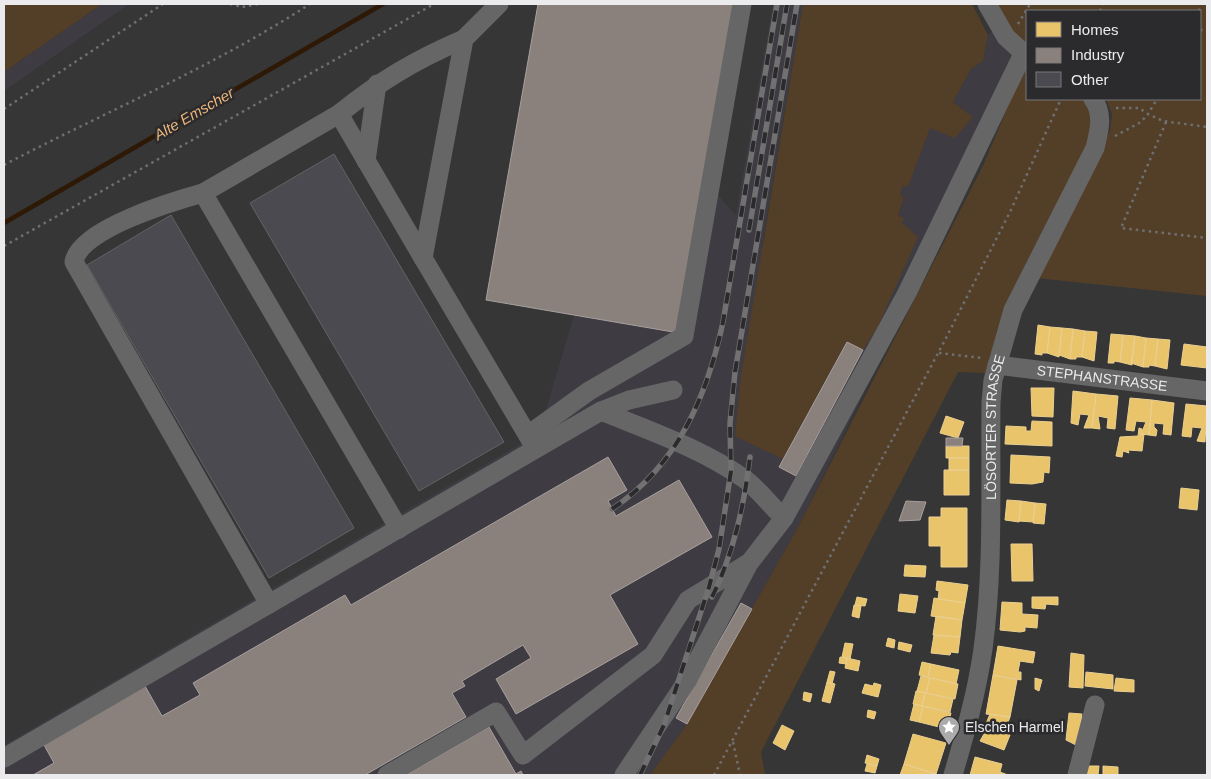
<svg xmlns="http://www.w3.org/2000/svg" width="1211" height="779" font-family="Helvetica,sans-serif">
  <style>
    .built { fill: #3e3b43 }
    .green { fill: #533f28 }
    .homes { fill: #e9c46a; stroke: #eacf91 }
    .industry { fill: #8a817c; stroke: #a7a09e }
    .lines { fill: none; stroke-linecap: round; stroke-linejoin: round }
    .stream { stroke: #2d1905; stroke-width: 4.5 }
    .building { fill: #4c4a51; stroke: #636364 }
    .path { stroke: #6f6f6f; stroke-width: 2.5; stroke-dasharray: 2.5 4; stroke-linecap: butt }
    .minor { stroke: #666667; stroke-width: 19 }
    .rail-casing { stroke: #717171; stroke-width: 5.5 }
    .rail { stroke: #2b2b2d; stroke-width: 4; stroke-dasharray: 11; stroke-linecap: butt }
    .labels { text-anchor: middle; stroke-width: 5; stroke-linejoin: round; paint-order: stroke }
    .street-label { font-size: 14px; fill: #ebeaec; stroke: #2b2b2d }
    .poi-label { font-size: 14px; fill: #ebeaec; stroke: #2b2b2d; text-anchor: start }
    .water-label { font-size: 15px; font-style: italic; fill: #ecb67c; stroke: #2b2b2d }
  </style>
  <rect width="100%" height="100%" fill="#363636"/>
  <path class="built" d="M102,4H129L4,91V72Z
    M773,4H803L762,246L898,216L904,197L900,194L903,184L908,186L930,128L973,117L953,102L971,69L983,61L988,35L993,31L1027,64V68L1022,73L798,527L687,724L650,775H4V745L539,433L578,302L690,164L736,215Z"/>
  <path class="green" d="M4,4H102L4,72Z
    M803,4H972L988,35L983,61L971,69L953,102L973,117L955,138L930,128L908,187L903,185L900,194L904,197L898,216L904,218L902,223L918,237L878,326L863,350L846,342L783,459L735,436L741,376Z
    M995,4H1207V296L1036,278L1110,131L1112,114L1106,99H1200V11H1027V45L1012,31Z
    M1027,68V99H1086L1090,106L1092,133L988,373L958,372L761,752L765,775H650L687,724L798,527L983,166L1022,73Z"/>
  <path class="homes" d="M1038,325L1050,327L1047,353H1042V355L1035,354Z
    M1050,327L1062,328L1059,357L1047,353Z
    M1062,328L1073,329L1070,359L1059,355Z
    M1073,329L1085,331L1082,357H1076V359H1070Z
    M1085,331L1097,332L1094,361L1082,357Z
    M1111,334L1123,335L1120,362L1114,361V363H1108Z
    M1123,335L1135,336L1132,365L1120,362Z
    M1135,336L1146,338L1143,367L1131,363Z
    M1146,338L1158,339L1155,366L1149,365V367H1143Z
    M1158,339L1170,340L1167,369L1155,366Z
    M1184,344L1207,347V368L1181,365Z
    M1031,388H1054L1053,417L1032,416Z
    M1073,391L1096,394L1092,428H1084L1089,415L1080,414L1078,425L1071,423Z
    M1096,394L1118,396L1115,429L1107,428L1108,418L1098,416L1100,429L1092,428Z
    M1130,398L1152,400L1149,435L1141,434L1146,422L1136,421L1134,431L1126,430Z
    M1152,400L1174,403L1171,435L1163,434L1164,424L1154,423V427L1157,430L1156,436L1149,435Z
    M1186,404L1207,406L1205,442L1197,441L1202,428L1192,427L1191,437L1182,436Z
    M946,416L964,422L958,438L940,433Z
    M1032,421L1052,422V446L1005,444L1006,426L1026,427V431H1031Z
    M1139,428L1142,429L1141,434H1144L1142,451L1128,450L1129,453L1123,451L1122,457L1116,456L1120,437L1138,436Z
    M946,446H969V458H946Z
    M1011,455L1050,457L1049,473L1044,472L1043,482L1032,484L1010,483Z
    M949,458H969V470H949Z
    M944,470H969V495H944Z
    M1181,488L1199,490L1197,510L1179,508Z
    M1007,500L1021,501L1019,522L1005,520Z
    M1021,501L1035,503L1033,522L1019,521Z
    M1035,503L1046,504L1044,524L1033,523Z
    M941,508H967V567H941V546H929V517H941Z
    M1011,544H1032L1033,581H1012Z
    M905,565L926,566L925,577L904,576Z
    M937,581L968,585L965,603L938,599L939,591L936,590Z
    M900,594L918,596L915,613L898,611Z
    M857,597L867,599L865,606L855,605Z
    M1032,597H1058V605L1046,604L1045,609L1032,608Z
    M934,598L965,603L962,620L931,616Z
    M1002,602L1022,603V614L1038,615L1037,628L1025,627V631L1020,632L1000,630Z
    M854,605L861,606L859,618L852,616Z
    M936,616L962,620L960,637L933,635Z
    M934,635L960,637L958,653L951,652L950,655L931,653Z
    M888,638L895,640L894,648L886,646Z
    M899,642L912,645L910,652L898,649Z
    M845,643L853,644L850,659L842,657Z
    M998,646L1035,652L1033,663L1020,661L1018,672H1021V680L993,675Z
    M1071,653L1084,655L1083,688L1069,687Z
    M840,657L847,658L846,664L839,663Z
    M847,658L860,661L858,671L845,668Z
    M922,662L931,664L928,677L919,675Z
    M931,664L959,670L956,684L928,677Z
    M830,671L835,672L832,684L827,682Z
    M1086,672L1113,675V689L1085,686Z
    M993,675L1017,680L1010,717L986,714Z
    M921,676L930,678L926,693L917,691Z
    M930,678L958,684L955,699L926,693Z
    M1035,678L1042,680L1039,691L1035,689Z
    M1116,678L1134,680V692L1114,691Z
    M827,682L835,684L830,703L822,701Z
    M874,683L881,685L878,697L862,693L865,684L873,686Z
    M916,691L925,693L922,706L913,704Z
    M804,692L812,694L810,702L803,700Z
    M925,693L953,699L950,712L922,706Z
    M914,704L923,706L919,722L910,720Z
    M923,706L951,713L947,729L919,722Z
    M868,710L876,712L874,719L867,717Z
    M1069,713L1082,714L1078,746L1066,740Z
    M990,714L1010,717L1004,733L985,726Z
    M782,725L794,731L785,750L773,743Z
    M988,727L1010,735L1004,750L980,741Z
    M913,734L946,743L936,774L904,764Z
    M867,755L879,759L877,766L865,763Z
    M975,757L1002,764L1000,772L1008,775H970Z
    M867,764L877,766L875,773L865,771Z
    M904,764L936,774V775H900Z
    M1084,766H1099L1098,775H1083Z
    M1103,766L1118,767V775H1103Z"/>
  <path class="industry" d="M538,4H736L679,333L486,300Z
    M847,342L863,350L796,476L779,467Z
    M946,438H963L962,446H946Z
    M608,457L627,490L608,501L616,516L679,480L712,537L610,595L638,644L516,714L496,679L531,658L523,645L462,681L465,686L452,693L466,717L365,775H33L54,763L44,745L145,686L162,716L200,695L193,683L345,595L351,605Z
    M906,501L926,502L920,520L899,521Z
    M741,603L752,609L687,724L676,718Z
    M489,727L516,774L521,771L523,775H406Z"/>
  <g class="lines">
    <path class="stream" d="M4,223L383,4"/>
  </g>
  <path class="building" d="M334,154L504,442L419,491L250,203Z
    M171,215L354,528L269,578L87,265Z"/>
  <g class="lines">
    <path class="path" d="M230,4L242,7L258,4
      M1100,11L1103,4
      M1199,11L1201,4
      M1018,24L1030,4
      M1200,30H1207
      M1116,108H1139L1148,114L1157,99
      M4,109L163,4
      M1166,122L1121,228L1207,238
      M1115,136L1141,122L1148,114L1163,121L1207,127
      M4,165C107,111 213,67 310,4
      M4,246L434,4
      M939,353L982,358
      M733,742L740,775
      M714,775L945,340L1010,212L1061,99"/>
    <g class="minor">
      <path d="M499,4L464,39L423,258L534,446"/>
      <path d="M987,4L1006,37L1027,56"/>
      <path d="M339,114C380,81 415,60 464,39"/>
      <path d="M366,161L377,84"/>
      <path d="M203,193C174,201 79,229 74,262L269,604"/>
      <path id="s1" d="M997,365L1207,391"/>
      <path d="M601,411C650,431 703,449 746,480C759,490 771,506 784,518"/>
      <path d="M528,435L589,391L684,336L742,4"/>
      <path d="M399,529L203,193L339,114L423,258"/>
      <path d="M4,758L601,411L629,400L673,390"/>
      <path d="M387,775L496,712L523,755L653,655L688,600L750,562L784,518L907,293L1023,54"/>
      <path d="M624,775L687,681L749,563"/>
      <path id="s2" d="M953,775C965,734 977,692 983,649C994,568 990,484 991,402L993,380L1013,310L1095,148C1099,132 1104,114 1093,99"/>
      <path d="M1077,775L1095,705"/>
    </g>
    <g class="rail-casing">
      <path id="rail" d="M749,230L787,4
        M612,509C678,465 707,396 723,322L777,4
        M712,597C734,552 744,506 750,457
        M640,775L664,725L709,587L719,549L731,471L730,423L735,372L797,4"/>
    </g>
    <use href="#rail" class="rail"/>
  </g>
  <defs>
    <g id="sight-pin" transform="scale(1.125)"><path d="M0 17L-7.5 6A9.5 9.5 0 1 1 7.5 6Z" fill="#acabac" stroke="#2b2b2d"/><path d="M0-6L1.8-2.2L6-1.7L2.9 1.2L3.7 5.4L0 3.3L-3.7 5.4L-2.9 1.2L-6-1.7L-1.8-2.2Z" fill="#fff"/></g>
  </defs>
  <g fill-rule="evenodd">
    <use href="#sight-pin" x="949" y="727"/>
  </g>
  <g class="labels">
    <g class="street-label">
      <text dy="5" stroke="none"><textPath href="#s1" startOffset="106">STEPHANSTRASSE</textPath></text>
      <text dy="5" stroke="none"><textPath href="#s2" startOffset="352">LÖSORTER STRASSE</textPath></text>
    </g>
    <g class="poi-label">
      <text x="965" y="732">Elschen Harmel</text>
    </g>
    <g class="water-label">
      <text transform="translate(194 114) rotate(-30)" y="5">Alte Emscher</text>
    </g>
  </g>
  <rect width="1211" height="779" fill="none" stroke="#ebeaec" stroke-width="10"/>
  <rect x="1026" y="10" width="175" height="90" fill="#2b2b2d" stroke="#787779"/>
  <rect x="1036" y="22" width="25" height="15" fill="#e9c46a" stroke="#787779"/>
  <text x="1071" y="35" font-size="15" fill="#ebeaec">Homes</text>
  <rect x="1036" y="48" width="25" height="15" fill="#8a817c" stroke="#787779"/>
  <text x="1071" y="60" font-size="15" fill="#ebeaec">Industry</text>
  <rect x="1036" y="72" width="25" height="15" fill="#4c4a51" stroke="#787779"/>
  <text x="1071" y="85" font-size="15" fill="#ebeaec">Other</text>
</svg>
